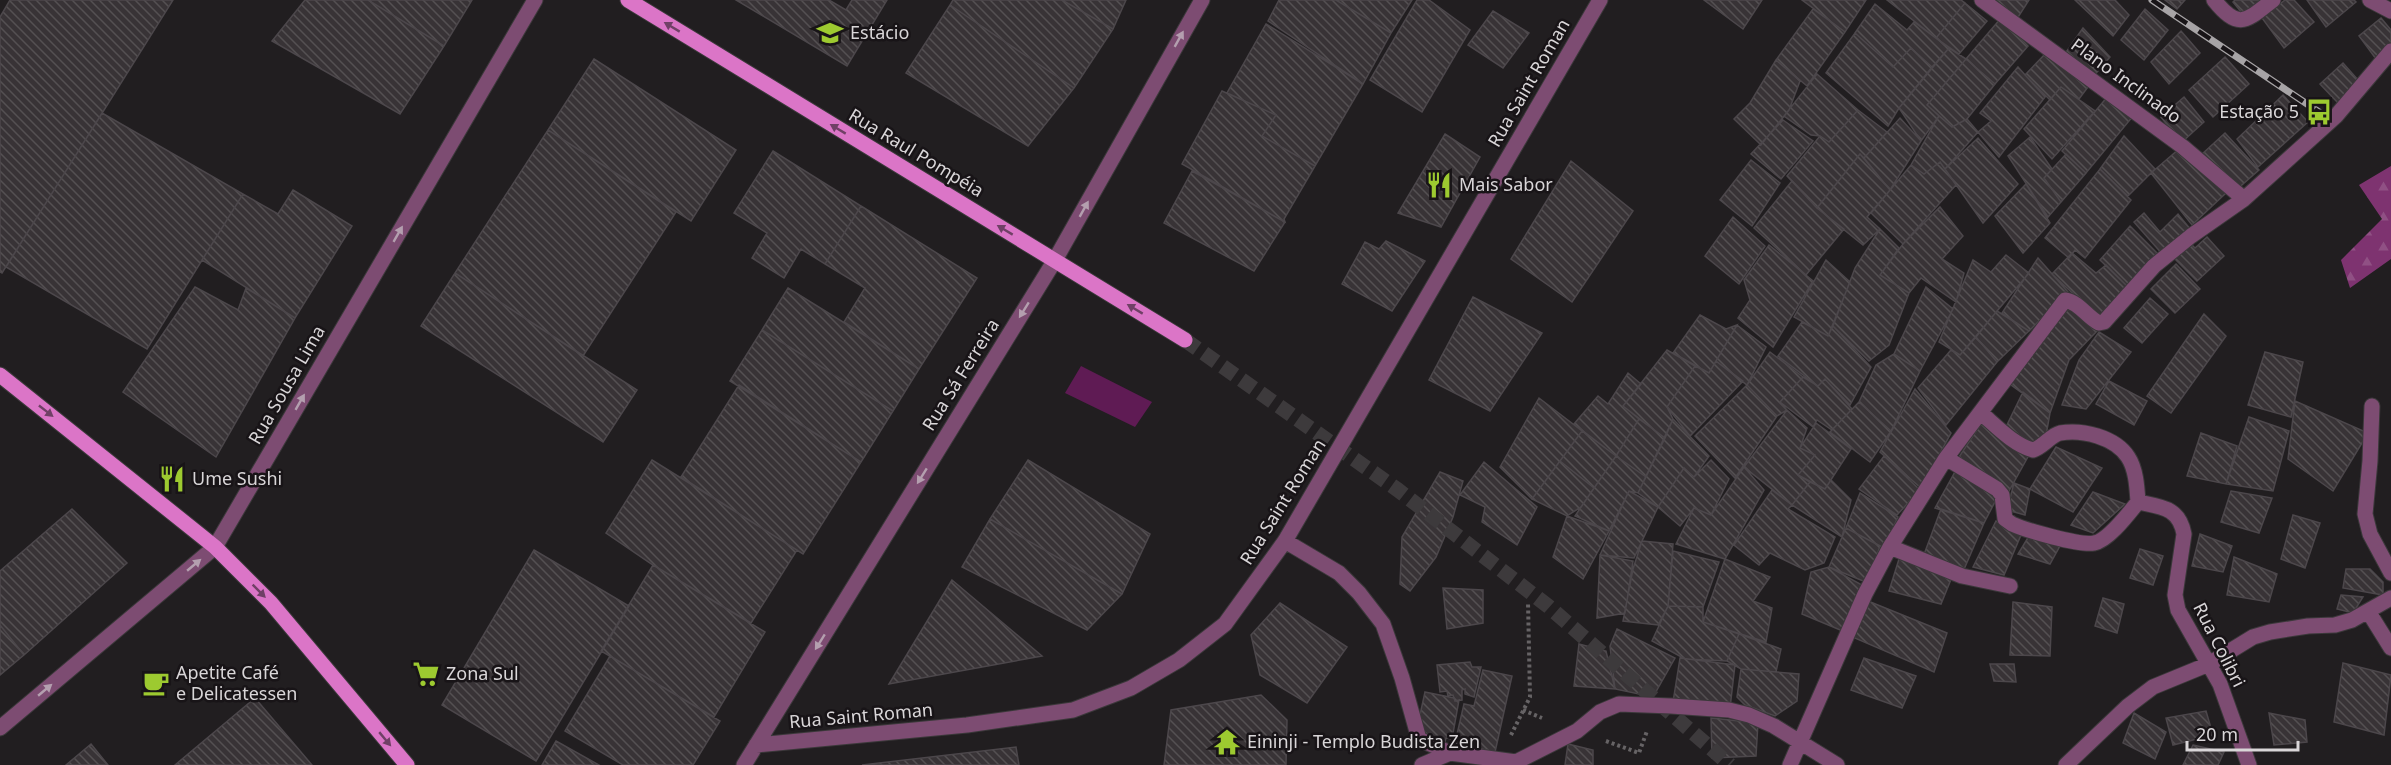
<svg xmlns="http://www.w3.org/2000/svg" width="2391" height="765" font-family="'Noto Sans',sans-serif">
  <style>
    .green { fill: #5f1b54 }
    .forest { fill: url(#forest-firs) }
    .building { fill: url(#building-back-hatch); stroke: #4c474b; stroke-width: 1.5 }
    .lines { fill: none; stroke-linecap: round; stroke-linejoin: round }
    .major-tunnel { stroke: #3d3a3c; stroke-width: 15; stroke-dasharray: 15 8; stroke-linecap: butt }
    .minor-casing { stroke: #3b383a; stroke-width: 17 }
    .major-casing { stroke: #3b383a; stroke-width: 17 }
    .path { stroke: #666365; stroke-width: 4; stroke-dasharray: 3 3; stroke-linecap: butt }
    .minor { stroke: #7d4c72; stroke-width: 15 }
    .major { stroke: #db75c7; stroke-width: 15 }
    .rail-casing { stroke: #a7a4a6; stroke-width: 7 }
    .rail { stroke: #181417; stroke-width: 4.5; stroke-dasharray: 14; stroke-linecap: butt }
    .oneway { fill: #704066 }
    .oneway2 { fill: #b49faf }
    .labels { text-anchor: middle; stroke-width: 5; stroke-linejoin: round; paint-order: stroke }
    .poi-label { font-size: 18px; fill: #d9d6d8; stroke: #181417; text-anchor: start }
    .street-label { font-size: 18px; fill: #d9d6d8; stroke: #181417 }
  </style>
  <defs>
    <pattern id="forest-firs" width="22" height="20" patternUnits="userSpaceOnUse" patternTransform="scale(1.5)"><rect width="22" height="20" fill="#7e3370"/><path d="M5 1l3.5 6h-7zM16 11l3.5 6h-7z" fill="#905084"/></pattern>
    <pattern id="building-back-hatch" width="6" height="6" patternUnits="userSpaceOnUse" patternTransform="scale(1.5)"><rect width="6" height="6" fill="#383336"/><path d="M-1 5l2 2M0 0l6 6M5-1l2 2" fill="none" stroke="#545052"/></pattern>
  </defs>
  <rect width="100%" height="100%" fill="#211e20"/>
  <path class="green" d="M1081,366L1152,402L1135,427L1065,393Z"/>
  <path class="forest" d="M2391,166V259L2350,288L2341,260L2382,219L2359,185Z"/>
  <path class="building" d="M10,0H173L2,273L0,272V17Z
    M305,0H368L444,46L400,114L272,41Z
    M368,0H472L444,46Z
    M736,0H829L846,10L852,0H887L847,66Z
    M953,0H1062L1113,29L1074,88L950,5Z
    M1062,0H1126L1113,29Z
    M1279,0H1336L1391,33L1363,84L1268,21Z
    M1336,0H1412L1391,33Z
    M1417,0H1429L1470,30L1422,112L1370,80Z
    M1704,0H1762L1743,29Z
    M1802,0H1866L1845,32Z
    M1887,0H1961L1965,3L1936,38Z
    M1986,0H2029L2015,22Z
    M2075,0H2115L2129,15L2113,36Z
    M2165,0H2185L2177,9Z
    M2235,0H2265L2246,18L2233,2Z
    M2285,0H2294L2314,22L2284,48L2262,18Z
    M2307,0H2354L2356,2L2326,27Z
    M1965,3L1987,21L1959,54L1936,38Z
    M1875,4L1907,30L1914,22L1949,48L1932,67L1911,48L1893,67L1855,33Z
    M950,5L1074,88L1028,146L906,73Z
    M1813,9L1845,32L1807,86L1776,60Z
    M2145,9L2168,30L2144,60L2121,40Z
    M1493,11L1529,33L1503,68L1468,45Z
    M2001,18L2028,46L1995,84L1966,59Z
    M2381,18L2391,30V49L2379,63L2359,36Z
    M1266,24L1363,84L1315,166L1262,136L1276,115L1227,93Z
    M2083,28L2110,57L2092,78L2064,55Z
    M2181,31L2200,53L2169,84L2151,62Z
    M1855,33L1893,67L1911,48L1932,67L1899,108L1888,126L1826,73Z
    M1949,48L1966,59L1927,105L1939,116L1921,141L1899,108Z
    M2048,51L2091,83L2079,99L2061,87L2050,100L2025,75Z
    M2225,57L2249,84L2213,117L2189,90Z
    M594,59L736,150L691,221L548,130Z
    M1966,59L1995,84L1967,119L1952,127L1927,105Z
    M1776,60L1800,81L1789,110L1761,145L1734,119L1750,103Z
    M2343,63L2359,81L2340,105L2320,84Z
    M2018,67L2045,97L1999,157L1978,132L1991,121L1980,113Z
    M1817,74L1858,110L1829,142L1820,136L1811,135L1784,116Z
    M2061,87L2095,111L2052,159L2024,129Z
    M1222,91L1276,115L1262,136L1315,166L1284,219L1285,222L1182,164Z
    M2283,95L2308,122L2258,167L2237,139Z
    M2108,96L2134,115L2086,173L2062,151Z
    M2184,97L2204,122L2181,143L2161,117Z
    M1858,110L1887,132L1864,158L1860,154L1817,208L1787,176L1820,136L1829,142Z
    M102,113L243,194L147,349L6,267Z
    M1939,116L1952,127L1967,119L1978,132L1945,169L1940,162L1924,174L1911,165Z
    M1900,118L1921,141L1890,190L1864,158Z
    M1783,120L1813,141L1781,179L1751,154Z
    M548,130L676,212L583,356L455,273Z
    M2225,133L2259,170L2235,191L2201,155Z
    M1445,134L1480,157L1441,227L1398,213Z
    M2124,136L2155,169L2128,196L2100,169Z
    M2030,137L2052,169L2044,178L2061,202L2048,217L2008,156Z
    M1978,138L2018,184L1983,223L1945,169Z
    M2179,149L2226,193L2192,225L2151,173Z
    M773,151L861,206L825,264L801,249L784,278L752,258L767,233L734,213Z
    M1860,154L1890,190L1867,217L1880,229L1863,245L1817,208Z
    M2066,154L2086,173L2061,202L2044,178Z
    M1751,160L1780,183L1752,226L1720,200Z
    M1571,161L1633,211L1572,302L1511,259Z
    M1940,162L1956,185L1903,244L1871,213L1911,165L1924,174Z
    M2100,169L2131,200L2085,258L2075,250L2069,258L2045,238Z
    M1192,171L1285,222L1254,271L1164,223Z
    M1792,181L1817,208L1844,229L1806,275L1754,228Z
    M2026,184L2050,223L2023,253L1995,216Z
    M293,190L352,226L295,318L202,260L243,194L278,214Z
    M861,206L977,278L919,369L844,322L865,288L825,264Z
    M1940,207L1963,236L1942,259L1964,273L1956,302L1921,278L1909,293L1880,275L1903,244Z
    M2144,213L2160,232L2178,214L2191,230L2164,256L2134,222Z
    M1733,217L1765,246L1739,284L1705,256Z
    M2130,226L2157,253L2128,287L2100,260Z
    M1880,229L1899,248L1880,275L1909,293L1889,345L1869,361L1833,326L1855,268Z
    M2207,237L2224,256L2197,281L2172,256L2188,241L2195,248Z
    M1386,241L1425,261L1392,311L1342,284L1365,242L1379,249Z
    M1769,245L1813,281L1773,347L1738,318L1750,300L1744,280Z
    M2072,253L2096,273L2106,265L2128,287L2100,319L2052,274Z
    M2006,255L2029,273L1960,355L1939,342L1973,260L1991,272Z
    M2038,258L2068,292L2029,331L2002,313Z
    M1826,260L1850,282L1828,336L1794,317Z
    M2176,264L2200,289L2175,313L2151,289Z
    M455,273L637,390L603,442L421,326Z
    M195,287L238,310L246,288L295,318L216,457L123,392Z
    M1926,287L1953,309L1920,371L1894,354Z
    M788,288L919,369L893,411L762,330Z
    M1473,297L1542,333L1490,411L1429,380Z
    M2150,298L2168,314L2142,343L2124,328Z
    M2067,306L2080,312L2097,331L2069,360L2050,413L2007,382Z
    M1997,311L2029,331L1997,362L1976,337Z
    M2204,314L2226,336L2171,413L2147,396Z
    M1700,315L1726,329L1737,325L1709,373L1673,353Z
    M1802,322L1828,336L1833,326L1871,367L1850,405L1825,379L1818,386L1778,356Z
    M1737,325L1766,347L1747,385L1716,361Z
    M762,330L893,411L861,462L730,381Z
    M2099,332L2131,352L2086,409L2062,405L2079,360Z
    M1976,337L1997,362L1946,425L1918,388L1951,350L1960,355Z
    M1667,350L1695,366L1667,407L1673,419L1665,438L1623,406Z
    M1770,352L1803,377L1780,402L1787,410L1777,416L1747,385Z
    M2265,352L2303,362L2291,417L2248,405Z
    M1894,354L1920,371L1891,431L1859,402L1876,365Z
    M1716,361L1743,381L1690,436L1667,407L1695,366L1709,373Z
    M1628,373L1641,384L1623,406L1639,419L1616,456L1574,424L1598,396L1608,404Z
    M1803,377L1818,386L1825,379L1852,409L1832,430L1817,420L1813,427L1780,402Z
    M2109,381L2147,401L2134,425L2096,404Z
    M739,385L861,462L803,554L681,477Z
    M1747,385L1777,416L1735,478L1695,436Z
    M1915,389L1951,433L1921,488L1880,452Z
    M2023,392L2050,413L2045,441L2031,448L2004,431Z
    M1539,398L1582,431L1532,499L1500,467Z
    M2295,401L2368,433L2333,491L2288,459Z
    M1859,402L1891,431L1870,462L1830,432Z
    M1787,410L1807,428L1800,448L1815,455L1798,475L1810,482L1792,505L1744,467Z
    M2249,417L2289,431L2273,491L2226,484Z
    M1639,419L1665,438L1646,477L1616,456Z
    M1673,419L1709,456L1694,477L1684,468L1658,507L1638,493Z
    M1984,419L2029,455L2009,491L1957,460Z
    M1816,423L1851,449L1825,489L1798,475L1815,455L1800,448Z
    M1582,431L1616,456L1594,488L1560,461Z
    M2201,433L2237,446L2226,484L2187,476Z
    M2056,447L2102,468L2073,512L2030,489Z
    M1616,456L1646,477L1638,493L1629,491L1609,531L1575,516Z
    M1884,456L1920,490L1897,515L1859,489Z
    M652,460L797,550L751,623L653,565L606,533Z
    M1028,460L1150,534L1122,594L990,519Z
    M1711,460L1729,479L1711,515L1694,508L1680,526L1658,507L1684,468L1694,477Z
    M1560,461L1594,488L1581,507L1567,516L1532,499Z
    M1484,462L1537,507L1517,545L1482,522L1485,507L1460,495Z
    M1744,467L1764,490L1725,559L1676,544L1694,508L1711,515Z
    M1956,470L1999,494L1984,523L1935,508Z
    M1440,472L1463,481L1453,517L1436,557L1410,591L1400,584L1402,537Z
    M1831,480L1851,500L1842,537L1792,505L1810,482L1825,489Z
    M2014,483L2030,489L2025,515L2007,510Z
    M1772,490L1792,505L1788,509L1835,537L1824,563L1805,570L1770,553L1759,565L1734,545Z
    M1629,491L1658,507L1634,558L1600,555Z
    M2231,491L2272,498L2259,533L2221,522Z
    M2093,492L2125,504L2093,533L2071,525Z
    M1860,493L1898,517L1884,548L1846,528Z
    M72,509L127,563L24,655L0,625V571Z
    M1941,509L1984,523L1962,574L1923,557Z
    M2293,515L2320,523L2305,568L2281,559Z
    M1567,516L1609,531L1583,579L1553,557Z
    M990,519L1122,594L1087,630L962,567Z
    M1996,521L2021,535L2004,575L1973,567Z
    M1846,528L1880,546L1868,583L1829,567Z
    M2200,534L2232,546L2223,572L2192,566Z
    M2029,536L2060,546L2050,564L2018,554Z
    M1642,541L1673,544L1668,606L1658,625L1623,621L1633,569Z
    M2140,549L2163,556L2153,585L2130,578Z
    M534,550L629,606L536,761L442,705Z
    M1673,551L1719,562L1703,607L1668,606Z
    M1600,555L1633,561L1625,613L1597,618Z
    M2234,557L2277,574L2269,602L2227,595Z
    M1725,559L1770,577L1753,601L1772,608L1766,642L1703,622Z
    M1899,559L1952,577L1941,604L1889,591Z
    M653,565L765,632L714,717L601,651Z
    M1829,567L1862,585L1845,632L1802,614L1811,572Z
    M2346,569H2370L2383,582V595L2343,588Z
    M952,580L1042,656L889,684Z
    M1443,588L1483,590V623L1447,629Z
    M2341,595L2363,597L2353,613L2337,609Z
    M2103,598L2124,604L2117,633L2095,626Z
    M1868,601L1947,633L1934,672L1850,636Z
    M2013,602L2052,607L2050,656L2010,655Z
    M1280,603L1347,647L1307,703L1260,675L1251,635Z
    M1668,606L1703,607V622L1739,634L1727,661L1685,659L1652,641Z
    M0,625L24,655L0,675Z
    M1617,629L1675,658L1653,697L1615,689L1610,646Z
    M1739,634L1781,649L1776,672L1741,669L1727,661Z
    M1579,644L1606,651L1615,689L1574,686Z
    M610,656L720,721L693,765H623L565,731Z
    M1680,658L1735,665L1730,708L1673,702Z
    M1864,658L1916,676L1902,708L1851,690Z
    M1470,662L1472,667H1481L1474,697L1465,694V689L1462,690V700L1455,701L1453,695L1448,696L1447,691L1440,692L1437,665Z
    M2343,663L2391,675L2384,735L2334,722Z
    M1990,664H2014L2016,682L1994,681Z
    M1741,669L1799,674L1797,701L1775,716L1745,705L1737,697Z
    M1483,670L1512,676L1495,752L1455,743L1464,704L1474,706Z
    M1425,692L1454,698L1455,701L1459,700L1452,739L1446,738L1445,742L1418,737V724Z
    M1261,695L1287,720L1286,765H1164L1171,710Z
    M255,698L312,765H175Z
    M2206,711L2213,735L2173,745L2166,718Z
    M2134,713L2166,732L2155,759L2123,743Z
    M2269,713L2305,720L2307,742L2274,745Z
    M1711,718L1758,723L1756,756L1712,758Z
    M556,741L599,765H542Z
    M91,744L108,765H66Z
    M1568,744L1593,750V765H1565Z
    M2193,745L2224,752L2218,765H2183Z
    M1016,747L1019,765H862Z"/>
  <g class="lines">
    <path class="major-tunnel" d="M1185,340L1398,490L1548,606L1730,765"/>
    <g class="minor-casing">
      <path id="minor" d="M1982,0L2183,147L2244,199
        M2214,0C2239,31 2246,21 2273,0
        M2370,0L2391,11
        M2372,406L2370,461L2365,514L2370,534L2391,573
        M1981,413C1996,426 2014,445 2033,450C2043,447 2051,435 2060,433C2082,429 2115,437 2128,457C2136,469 2137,487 2138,502C2161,507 2179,507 2184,534L2175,595L2178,610L2220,684L2249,765
        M1946,458L1997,489L2002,495L2005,519L2012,524C2025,530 2080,546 2094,543C2108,541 2129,513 2138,502
        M1285,541L1339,573L1359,593L1383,624L1402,678L1419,739L1450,753L1516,762L1577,731L1600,712L1619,704L1671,706L1729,710L1749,715L1774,726L1837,765
        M1890,547L1962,576L2010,586
        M2368,611L2391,648
        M0,728L215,547L535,0
        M756,745L967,725L1073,710L1131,688L1179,660L1225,624L1285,541L1600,0
        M744,765L1055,260L1202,0
        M1422,765L1450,753
        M1790,765L1865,594L1890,547L1946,458L2065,300C2079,302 2087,317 2099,323L2104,322L2154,266L2191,236L2244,199L2336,116L2391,51
        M2066,765L2128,706L2153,687L2209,664L2253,637L2270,632L2308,626L2335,625L2352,620L2391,598"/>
    </g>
    <g class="major-casing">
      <path id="major" d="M628,0L1185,340
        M0,375L215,547L271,603L407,765"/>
    </g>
    <path class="path" d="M1523,710L1542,718
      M1511,735L1530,697L1528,602
      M1606,741L1639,753L1647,731"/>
    <use href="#minor" class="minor"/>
    <use href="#major" class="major"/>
    <g class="rail-casing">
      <path id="rail" d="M2152,0L2319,112"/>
    </g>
    <use href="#rail" class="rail"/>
  </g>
  <defs><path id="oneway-solid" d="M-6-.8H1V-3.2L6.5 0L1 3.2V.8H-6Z" transform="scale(1.5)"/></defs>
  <g class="oneway">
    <use href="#oneway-solid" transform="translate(672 27) rotate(-149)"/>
    <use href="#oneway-solid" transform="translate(838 129) rotate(-149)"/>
    <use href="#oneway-solid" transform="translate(1005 230) rotate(-149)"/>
    <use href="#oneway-solid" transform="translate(1135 309) rotate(-149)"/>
    <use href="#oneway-solid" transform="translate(46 411) rotate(38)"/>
    <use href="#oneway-solid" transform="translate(259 591) rotate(45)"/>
    <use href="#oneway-solid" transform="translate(385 739) rotate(50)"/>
  </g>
  <g class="oneway2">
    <use href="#oneway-solid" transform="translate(1179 39) rotate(-61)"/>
    <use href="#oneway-solid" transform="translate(1084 209) rotate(-61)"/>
    <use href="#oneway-solid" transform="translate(398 234) rotate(-60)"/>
    <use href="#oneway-solid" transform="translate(1024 310) rotate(122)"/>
    <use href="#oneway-solid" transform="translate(300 402) rotate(-60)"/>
    <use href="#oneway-solid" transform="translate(922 476) rotate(122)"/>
    <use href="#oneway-solid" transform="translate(194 565) rotate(-40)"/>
    <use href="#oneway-solid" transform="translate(820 642) rotate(122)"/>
    <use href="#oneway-solid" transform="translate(45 690) rotate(-40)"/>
  </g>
  <defs>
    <g id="university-bare" transform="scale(2.07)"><path d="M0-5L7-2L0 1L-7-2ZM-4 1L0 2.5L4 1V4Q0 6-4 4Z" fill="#9dca30" stroke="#181417" stroke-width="2.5" paint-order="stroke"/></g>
    <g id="bus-bare" transform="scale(2.07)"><path d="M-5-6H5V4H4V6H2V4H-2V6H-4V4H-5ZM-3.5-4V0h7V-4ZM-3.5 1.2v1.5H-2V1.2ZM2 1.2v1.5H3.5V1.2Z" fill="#9dca30" stroke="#181417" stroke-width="2.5" paint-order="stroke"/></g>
    <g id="restaurant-bare" transform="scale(2.07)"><path d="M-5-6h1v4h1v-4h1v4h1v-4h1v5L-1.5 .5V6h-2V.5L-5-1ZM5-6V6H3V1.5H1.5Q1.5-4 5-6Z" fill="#9dca30" stroke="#181417" stroke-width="2.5" paint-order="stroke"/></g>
    <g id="supermarket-bare" transform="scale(2.07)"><path d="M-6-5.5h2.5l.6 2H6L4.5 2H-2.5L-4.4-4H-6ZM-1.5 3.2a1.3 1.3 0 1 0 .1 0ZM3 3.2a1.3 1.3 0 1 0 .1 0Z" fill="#9dca30" stroke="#181417" stroke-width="2.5" paint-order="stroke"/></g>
    <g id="cafe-bare" transform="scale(2.07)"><path d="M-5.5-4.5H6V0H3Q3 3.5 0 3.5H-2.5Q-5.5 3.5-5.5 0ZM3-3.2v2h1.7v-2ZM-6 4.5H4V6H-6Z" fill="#9dca30" stroke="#181417" stroke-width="2.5" paint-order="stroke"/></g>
    <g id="temple-bare" transform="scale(2.07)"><path d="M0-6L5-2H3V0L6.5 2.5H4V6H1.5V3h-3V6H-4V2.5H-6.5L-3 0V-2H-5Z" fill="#9dca30" stroke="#181417" stroke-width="2.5" paint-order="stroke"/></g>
  </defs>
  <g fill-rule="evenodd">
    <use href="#university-bare" x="830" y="33"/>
    <use href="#bus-bare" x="2319" y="112"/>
    <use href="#restaurant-bare" x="1439" y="185"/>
    <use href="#restaurant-bare" x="172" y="479"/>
    <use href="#supermarket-bare" x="426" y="674"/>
    <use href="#cafe-bare" x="156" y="683"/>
    <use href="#temple-bare" x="1227" y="742"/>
  </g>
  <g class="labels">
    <g class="poi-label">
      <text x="850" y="39">Estácio</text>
      <text x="2299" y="118" text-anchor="end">Estação 5</text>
      <text x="1459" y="191">Mais Sabor</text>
      <text x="192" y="485">Ume Sushi</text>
      <text x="176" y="679">Apetite Café<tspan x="176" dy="21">e Delicatessen</tspan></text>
      <text x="446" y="680">Zona Sul</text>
      <text x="1247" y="748">Eininji - Templo Budista Zen</text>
    </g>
    <g class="street-label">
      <text transform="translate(2126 81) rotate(36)" y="6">Plano Inclinado</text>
      <text transform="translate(1529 83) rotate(-60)" y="6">Rua Saint Roman</text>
      <text transform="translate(916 153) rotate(31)" y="6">Rua Raul Pompéia</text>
      <text transform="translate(961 375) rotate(-58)" y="6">Rua Sá Ferreira</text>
      <text transform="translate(287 385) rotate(-60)" y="6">Rua Sousa Lima</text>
      <text transform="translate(1283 502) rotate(-58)" y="6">Rua Saint Roman</text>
      <text transform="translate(2219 645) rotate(63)" y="6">Rua Colibri</text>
      <text transform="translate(861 716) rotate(-5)" y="6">Rua Saint Roman</text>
    </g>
  </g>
  <path d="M2187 741v9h111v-9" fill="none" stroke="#d9d6d8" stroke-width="3"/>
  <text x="2196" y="741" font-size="18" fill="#d9d6d8" stroke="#181417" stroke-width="4.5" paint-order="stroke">20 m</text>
</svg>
